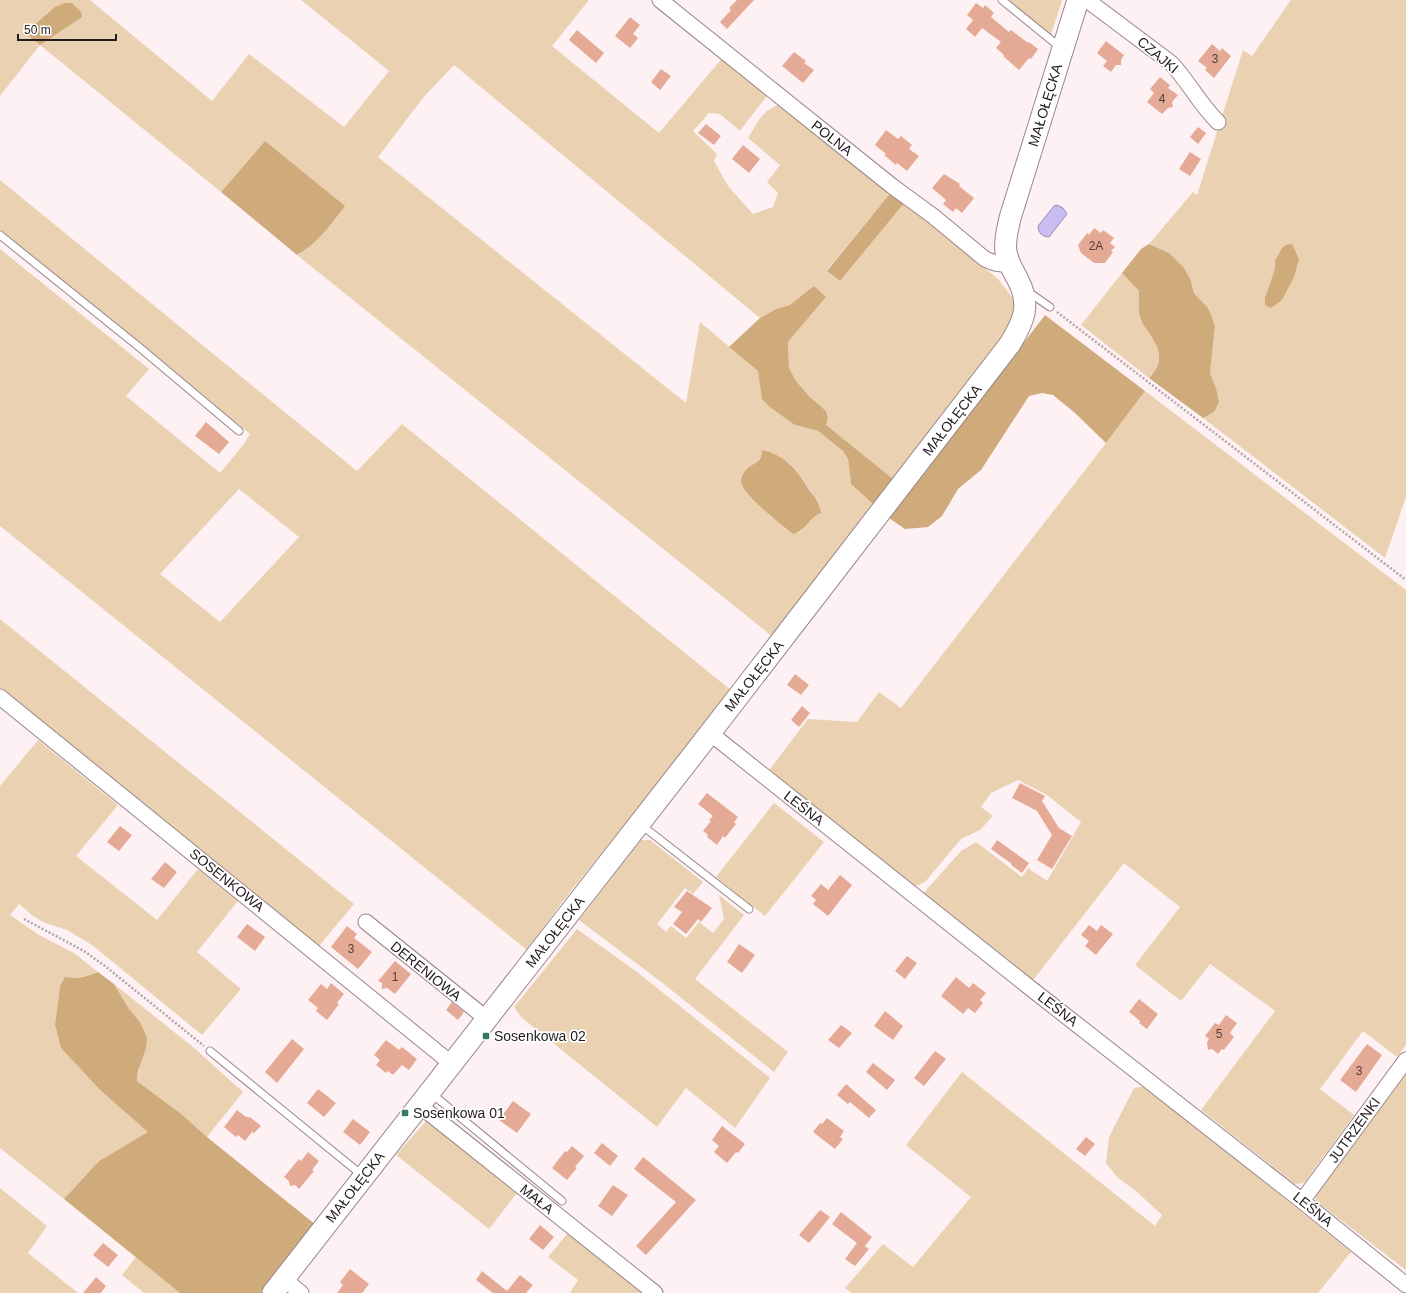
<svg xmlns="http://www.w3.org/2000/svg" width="1406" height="1293" font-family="Arial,sans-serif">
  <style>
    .green { fill: #ead1b1; fill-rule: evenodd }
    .forest { fill: #cfab7c }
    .water { fill: #c8bcf1; stroke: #968cb1 }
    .building { fill: #e5aa96 }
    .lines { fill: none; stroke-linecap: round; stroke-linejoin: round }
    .lane-casing { stroke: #988589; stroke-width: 9 }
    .street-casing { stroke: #988589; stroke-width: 17 }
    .secondary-casing { stroke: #988589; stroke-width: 23 }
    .path { stroke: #b0a5a8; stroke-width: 2.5; stroke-dasharray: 2 2; stroke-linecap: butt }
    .lane { stroke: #fff; stroke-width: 7 }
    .street { stroke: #fff; stroke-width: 15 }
    .secondary { stroke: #fff; stroke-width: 21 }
    .poi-dot { fill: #36796a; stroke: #fff; stroke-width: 1.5 }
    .labels { text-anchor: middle; stroke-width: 3.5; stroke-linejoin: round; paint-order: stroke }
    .number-label { font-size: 12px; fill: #543f3b }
    .street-label { font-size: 14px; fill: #231b1d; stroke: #fff }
    .poi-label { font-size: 14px; fill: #231b1d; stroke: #fff; text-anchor: start }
  </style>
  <rect width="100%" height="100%" fill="#fef1f4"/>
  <path class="green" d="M0,0H90L212,101L249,54L344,127L389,71L301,0H589L552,46L659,133L724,56L769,93L740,131L720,114L709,113L693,131L717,154L714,161L728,186L753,214L773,207L778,193L767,182L780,165L748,138L760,118L767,111L781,103L892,191L827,270L840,281L905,202L921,216L998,279L1015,301L1016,313L1010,330L893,479L825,425L828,418L826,411L809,396L796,381L789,368L788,342L826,297L790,305L776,309L760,318L454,65L423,98L378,157L686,403L700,322L758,371L760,382L795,425L818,431L843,451L848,459L851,484L874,505L773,637L297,255L308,248L265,141L221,192L40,45L0,96ZM773,453C780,457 789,462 794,468C803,478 809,489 817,500L815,515L800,532L748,468L758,462L762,455Z
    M1008,0H1062L1051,35Z
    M1291,0H1406V497L1385,558L1203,418L1214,412L1216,388L1210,373L1215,326L1208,308L1194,293L1191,281L1169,253L1149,244L1193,192L1197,195L1243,50L1252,56Z
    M0,180L357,471L402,424L732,691L562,902L527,950L0,526V249L149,369L126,396L220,473L243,445L250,434L0,230ZM239,489L299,537L220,622L160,574Z
    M1122,273L1139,291C1139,301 1137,313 1142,322C1145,329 1151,334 1154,341C1162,355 1161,366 1149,378L1081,325Z
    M1145,391L1406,590V1045L1397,1057L1363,1031L1320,1089L1354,1115L1304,1183L1295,1184L1201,1110L1275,1011L1210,964L1181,1001L1135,965L1180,907L1124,863L1034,979L1030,980L920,897L961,851L976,842L1022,877L1028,868L1047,881L1061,857L1081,822L1047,795L1018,780L991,793L981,807L993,816L980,830L961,839L925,882L912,888L767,773L808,719L857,722L879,692L901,708L1106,443Z
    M0,619L354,904L319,946L0,688Z
    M38,740L118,805L76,856L157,920L198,869L238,901L197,952L241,989L202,1035L92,945L67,930L45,923L33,916L19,904L10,915L39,935L74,953L98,972L74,979L60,986L55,1025L61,1048L99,1089L149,1132L99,1161L64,1199L0,1148V786Z
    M774,803L824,842L765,916L716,877Z
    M641,840H650L703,882L693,894L685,888L657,924L666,932L671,926L686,938L699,922L713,933L724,919L719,895L744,915L695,979L788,1052L774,1072L660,981L579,920Z
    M577,929L637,972L770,1078L735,1128L686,1088L657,1127L521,1017L514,1007Z
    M114,984L193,1047L243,1092L207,1137L180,1113L137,1081L140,1064V1022L129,1009Z
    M1406,1070V1270L1316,1201L1315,1193Z
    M962,1072L1155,1226L1162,1215L1137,1192L1117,1177L1106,1163L1109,1137L1134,1088L1145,1086L1351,1252L1318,1293H852L845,1288L883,1244L913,1267L971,1197L906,1145Z
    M426,1121L517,1193L489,1229L396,1155Z
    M0,1188L47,1226L28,1253L78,1293H0Z
    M568,1233L642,1293H570L578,1280L548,1257Z
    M136,1257L180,1293H144L122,1275Z"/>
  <path class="forest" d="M65,3H72L81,12L82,17L40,45L25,33L55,7Z
    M265,141L345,206C331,224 318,243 297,255L221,192Z
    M892,191L905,202L840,281L827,271Z
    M1149,244L1169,253L1184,268L1191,281L1194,293L1208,308L1212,317L1215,326L1210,373L1216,388L1219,402L1214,412L1203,418L1149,378C1161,366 1162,355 1154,341C1151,334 1145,329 1142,322C1137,313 1139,301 1139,291L1122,273L1141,249Z
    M1292,244L1299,259L1294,277L1282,300L1271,308L1265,305V298L1275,269V261L1282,248L1286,245Z
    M814,286L826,297L788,342L789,368L796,381L809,396L826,411L828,418L826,425L893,479L874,505L851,484L848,459L843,451L818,431L795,425L771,408L762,399L758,371L729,347L760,318L776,309L790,305Z
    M1045,315L1145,391L1106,443L1075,413L1053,395L1042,393L1029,396L981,470L958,489L942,516L928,527L905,529L889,518Z
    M762,450C783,454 798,470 808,488C811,493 815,496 817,501C819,505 820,509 821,513C809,517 807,530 793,534C781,524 744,496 741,482C741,477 744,471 748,468C755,462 762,463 762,450Z
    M98,972L114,984L129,1009L140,1022L147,1038L146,1048L138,1071L137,1081L180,1113L207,1137L316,1225L264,1293H180L64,1199L99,1161L148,1132L99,1089L61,1048L55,1025L60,986L65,977C78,980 86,976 98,972Z"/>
  <path class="water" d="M1057,205L1063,208L1067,214L1049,237C1043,237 1038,233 1038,226L1054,206Z"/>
  <path class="building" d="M737,0H754L727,29L720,22L731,10L729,8Z
    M976,3L983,8L985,5L994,13L991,17L1009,32L1011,30L1028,43L1029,42L1038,49L1031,59L1029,58L1019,70L1003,56L1004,55L996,48L1001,42L982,28L975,37L966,29L973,20L967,15Z
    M630,17L640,25L633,34L638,38L630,48L615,36Z
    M577,30L604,53L596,63L569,40Z
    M1106,41L1124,55L1121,60V65H1116L1111,72L1103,66L1107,61L1097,53Z
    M1212,44L1220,51L1222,48L1231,56L1214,78L1205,70L1207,68L1198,61Z
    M794,52L806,61L804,63L814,70L803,83L782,66Z
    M661,69L671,76L660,90L651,82Z
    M1160,77L1170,85L1168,88L1178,95L1172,102L1173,107L1168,108L1162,114L1147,102L1154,93L1150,89Z
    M706,124L721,136L714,145L698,133Z
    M1198,127L1206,133L1198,144L1190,137Z
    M886,130L898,139L901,136L912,145L909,149L919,156L907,171L897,163L896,165L884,155L886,154L875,145Z
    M743,145L760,159L749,173L732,159Z
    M1190,152L1201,159L1190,176L1179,169Z
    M944,174L960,184L959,186L974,198L962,213L956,208L953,212L943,204L946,200L932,188Z
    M1094,228L1101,233L1103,230L1114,238L1110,243L1115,247L1111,251L1113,252L1105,263H1094L1081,253L1078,245L1087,233L1089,235Z
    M206,422L229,442L219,454L195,436Z
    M795,674L809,685L801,695L787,685Z
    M802,706L810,713L799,727L791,720Z
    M1020,783L1045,796L1042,801L1059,828L1072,836L1052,869L1037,860L1052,835L1037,811L1012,798Z
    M707,793L738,817L734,822L736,824L725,838L723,836L717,845L707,837L708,835L703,831L711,821L709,820L713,816L698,804Z
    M120,826L132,835L119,851L107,842Z
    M997,840L1029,863L1022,873L1011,865L1012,864L991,849Z
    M165,862L177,872L164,888L151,879Z
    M840,875L852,885L828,916L813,904L816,900L811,896L821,884L828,890Z
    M687,891L712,908L701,922L698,919L686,934L673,924L682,912L674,907Z
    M247,924L265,937L255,951L237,937Z
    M1089,925L1097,931L1101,925L1113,934L1096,955L1085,946L1089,941L1081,935Z
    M347,926L357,934L354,938L372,952L358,969L331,947Z
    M739,944L755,955L742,973L727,962Z
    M907,956L917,963L905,979L895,971Z
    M395,961L411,974L395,994L387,988L382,989V983L378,981Z
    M956,977L969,988L973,983L986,993L980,1000L983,1003L975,1013L968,1008L963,1014L941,996Z
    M331,983L344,994L337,1003L339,1004L327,1020L316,1011L318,1008L308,1000L321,984L327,989Z
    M1139,999L1158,1014L1147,1029L1139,1023L1140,1021L1129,1012Z
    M452,1002L464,1012L458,1020L446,1010Z
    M885,1011L903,1026L893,1040L874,1026Z
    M1226,1015L1237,1023L1230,1033L1234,1037L1224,1050L1222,1049L1218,1054L1212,1049L1208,1050L1207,1042L1209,1039L1205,1036L1215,1023L1219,1025Z
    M841,1025L852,1033L839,1048L828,1040Z
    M292,1039L304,1049L277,1083L265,1072Z
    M386,1040L399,1050L402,1047L417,1059L409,1070L402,1065L393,1075L388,1071L386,1073L376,1065L380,1060L374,1055Z
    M1367,1044L1382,1055L1356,1092L1340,1080Z
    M935,1051L946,1059L924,1086L914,1078Z
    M873,1063L895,1080L887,1090L866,1072Z
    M846,1084L876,1110L869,1118L850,1102L848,1104L837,1095Z
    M318,1089L336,1103L324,1117L307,1103Z
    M513,1101L531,1114L517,1133L499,1120Z
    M237,1110L246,1117V1116L249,1118L250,1117L261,1126L254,1133L252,1132L245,1141L238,1135L236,1137L224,1127Z
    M827,1118L844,1131L840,1137L843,1139L835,1149L813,1132L820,1123L822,1124Z
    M353,1119L370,1132L360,1145L343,1132Z
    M722,1126L745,1144L738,1153L736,1152L727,1163L714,1152L719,1146L712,1140Z
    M1086,1137L1095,1144L1085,1156L1076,1149Z
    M602,1143L618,1156L610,1166L594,1153Z
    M572,1146L584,1156L575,1167L577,1168L567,1180L552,1168L565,1151L567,1152Z
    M308,1152L319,1161L312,1170L314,1171L299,1189L295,1185L290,1186L289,1181L284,1177L299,1159L301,1161Z
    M643,1157L696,1200L646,1255L636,1246L676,1202L634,1169Z
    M613,1185L628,1195L612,1216L598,1206Z
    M820,1210L830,1217L809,1243L799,1235Z
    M841,1212L872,1237L865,1246L869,1249L855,1266L845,1259L857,1243L832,1224Z
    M540,1225L554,1237L543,1250L529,1239Z
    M103,1243L118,1255L108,1267L93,1255Z
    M350,1269L369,1284L362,1293H337L343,1285L340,1282Z
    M482,1271L507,1291L520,1275L533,1285L526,1293H493L476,1280Z
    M96,1277L106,1286L101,1293H83Z"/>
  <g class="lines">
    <g class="lane-casing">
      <path id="lane" d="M1002,0L1061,48
        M0,235L139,347L239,431
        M1027,291L1050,307
        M640,824L749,909
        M210,1051L363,1176
        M432,1094L562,1201"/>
    </g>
    <g class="street-casing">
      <path id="street" d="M660,0L892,186L933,216L985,259L995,263L1009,265
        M1087,0L1171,63C1189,82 1200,105 1218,122
        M0,697C151,819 302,941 452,1064
        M710,733L1029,987L1302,1201L1406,1285
        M366,922L487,1019
        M419,1105L655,1293
        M1302,1201L1406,1060
        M284,1279L301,1293"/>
    </g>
    <g class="secondary-casing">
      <path id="secondary" d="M273,1293L710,733L1010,344C1024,321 1031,305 1018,280C1013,270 1008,263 1006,252C1004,240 1008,229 1010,218L1078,0"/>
    </g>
    <path class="path" d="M1057,312L1406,580
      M24,919L84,951L105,966L204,1046"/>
    <use href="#lane" class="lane"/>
    <use href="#street" class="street"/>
    <use href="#secondary" class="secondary"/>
  </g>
  <g class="poi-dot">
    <rect x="482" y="1032" width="8" height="8" rx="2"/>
    <rect x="401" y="1109" width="8" height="8" rx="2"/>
  </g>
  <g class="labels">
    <g class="number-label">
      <text x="1215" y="63">3</text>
      <text x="1162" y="103">4</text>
      <text x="1096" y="250">2A</text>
      <text x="351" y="953">3</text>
      <text x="395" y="981">1</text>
      <text x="1219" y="1038">5</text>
      <text x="1359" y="1075">3</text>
    </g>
    <g class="street-label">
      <text transform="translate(1158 55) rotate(40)" y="5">CZAJKI</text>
      <text transform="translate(1045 105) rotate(-73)" y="5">MAŁOŁĘCKA</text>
      <text transform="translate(832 138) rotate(38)" y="5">POLNA</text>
      <text transform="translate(952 420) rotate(-52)" y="5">MAŁOŁĘCKA</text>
      <text transform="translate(754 676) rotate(-52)" y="5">MAŁOŁĘCKA</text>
      <text transform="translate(804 808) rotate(38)" y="5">LEŚNA</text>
      <text transform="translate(227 880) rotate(39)" y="5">SOSENKOWA</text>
      <text transform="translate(555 932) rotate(-52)" y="5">MAŁOŁĘCKA</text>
      <text transform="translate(426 971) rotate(39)" y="5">DERENIOWA</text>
      <text transform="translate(1058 1009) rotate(38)" y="5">LEŚNA</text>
      <text transform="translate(1354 1130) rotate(-54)" y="5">JUTRZENKI</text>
      <text transform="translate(355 1187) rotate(-52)" y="5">MAŁOŁĘCKA</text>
      <text transform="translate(537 1199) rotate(39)" y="5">MAŁA</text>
      <text transform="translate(1313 1209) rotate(39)" y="5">LEŚNA</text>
    </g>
    <g class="poi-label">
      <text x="494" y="1041">Sosenkowa 02</text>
      <text x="413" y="1118">Sosenkowa 01</text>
    </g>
  </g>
  <path d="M18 34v6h98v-6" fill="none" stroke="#231b1d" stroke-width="2"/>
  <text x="24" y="34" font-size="12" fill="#231b1d" stroke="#ffffff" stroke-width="3" paint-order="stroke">50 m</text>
</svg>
